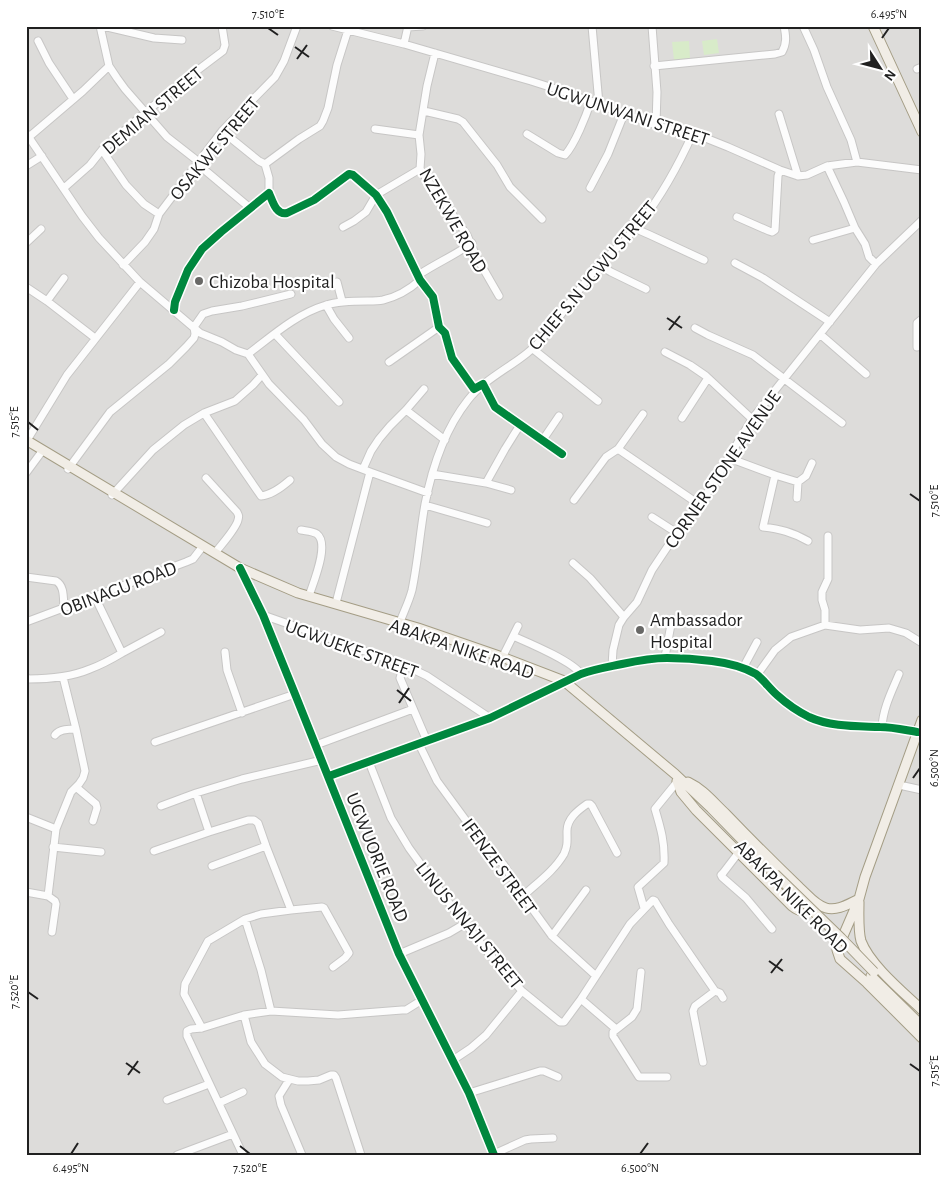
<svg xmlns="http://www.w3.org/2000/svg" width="948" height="1181" font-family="'Alegreya Sans',sans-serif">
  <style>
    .residential { fill: #dddcda }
    .grass { fill: #d8ebc9 }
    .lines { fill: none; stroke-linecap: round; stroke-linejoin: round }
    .minor-casing { stroke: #c7c6c5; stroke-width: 9 }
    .major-casing { stroke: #a49d85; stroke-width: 11 }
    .minor { stroke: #fcfcfc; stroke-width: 7 }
    .major { stroke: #f1ede6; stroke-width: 9 }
    .major-bridge-casing { stroke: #a49d85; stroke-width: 11; stroke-linecap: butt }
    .major-bridge { stroke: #f1ede6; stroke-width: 9 }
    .cycleway-casing { stroke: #fff; stroke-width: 11 }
    .cycleway { stroke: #00873e; stroke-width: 8 }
    .ticks { fill: none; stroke: #202020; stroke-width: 2 }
    .poi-dot { fill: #686866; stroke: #fff; stroke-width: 2 }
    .labels { text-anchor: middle; stroke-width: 4.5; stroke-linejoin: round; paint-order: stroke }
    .street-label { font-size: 19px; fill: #202020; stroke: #fff }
    .poi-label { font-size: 19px; fill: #202020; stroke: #fff; text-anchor: start }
    .neatline { fill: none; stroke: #202020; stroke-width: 2 }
    .ticks-label { font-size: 12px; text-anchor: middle; fill: #202020 }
  </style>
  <rect width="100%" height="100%" fill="#eeede9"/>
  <path class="residential" d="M26,26H922V1155H26Z"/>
  <path class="grass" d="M717,39L719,53L704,55L702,41Z
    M689,41L690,58L674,60L672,42Z"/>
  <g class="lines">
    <g class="minor-casing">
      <path id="minor" d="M100,26L109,66L117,78L125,89L167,137L199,162L200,166L250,208
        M103,26L154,38L182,40
        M332,26L404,44L531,81L556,89L661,127L678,131L693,133L728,147L780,170L798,176L807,175L827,166L857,162L922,170
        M592,26L599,104
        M652,26L657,92L656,125
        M803,26L814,50L827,87L851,140L857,162
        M408,27L423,26
        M38,41L49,63L73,99
        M404,44L408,26
        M435,53L427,86L419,135L421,154L420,169L431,185L443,201L467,235L476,256L499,296
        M654,66L775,54L782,52C787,43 786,36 784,26
        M917,69L922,67
        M424,111L458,119L463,122L497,165L510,187L542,219
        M779,114L798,176
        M375,129L419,135
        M222,131L259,161L265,164
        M26,133L82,216L99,238L140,282L200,333L222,342L236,350L248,354L269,384L304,420L322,444L336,457L349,464L370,472L428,493
        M527,134L558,153L565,155C575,144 586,116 591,101
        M29,137L83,91L109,66
        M102,150L126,185L144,204L159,214
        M26,166L42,156
        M827,166L844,202L855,228L865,244L869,257L876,264
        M64,188L90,165L102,150L146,112L182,82L223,51L225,45L222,26
        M590,188L608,154L624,114
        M269,193V178L265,164L299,139L320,126L323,121L328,108L337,65L348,30
        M737,217L769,231L772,232L775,230L778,176L780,170
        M343,227L354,221L366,212L376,195L420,169
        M634,228L650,235L704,260
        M813,240L855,228
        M26,243L41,229
        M735,263L763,278L830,322
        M123,265L145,242L154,229L159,214L222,131L275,77L284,61L297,26
        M599,265L611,272L646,289
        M337,282L342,301
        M26,287L47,301L95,338
        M47,301L64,278
        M326,305L334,319L349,338
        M174,310L175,302L188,270L202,249L221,232L269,193C273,202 276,215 287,213L314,200L349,174L353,175L376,195L387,212L420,280L433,297L439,327L445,333L452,358L474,389L483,384L495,407L562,454
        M695,328L708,335L753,355L842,423
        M275,334L339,402
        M821,335L866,374
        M917,347V323L922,319
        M533,349L598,401
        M665,352L690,365L706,376L752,419
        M248,354C272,336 296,314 326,305C339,301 354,301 368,301C373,301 378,301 383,300C396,297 410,289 420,280V274C437,263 455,255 472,243
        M389,362L439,327
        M406,410L445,440
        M204,413L241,467L261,496C272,495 282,487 290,480
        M682,418L708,378
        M542,441L559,416
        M26,442L67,375L140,282
        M618,449L700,505
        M729,458L775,475L798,482L806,476L812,463
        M68,469L110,412L169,364L186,347L194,338L195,334L194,327L203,314L212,311L242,306L291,294
        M363,469L371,451L379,439L390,426L406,410L424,389
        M26,473L43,450
        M432,474L486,483
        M775,475L763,527C780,529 792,532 808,541
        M206,478L237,512C239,516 239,516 238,520C236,529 221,545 215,553
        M511,490L486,483L505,449L520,425
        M112,495L153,450L184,425L204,413L235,401L253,385L262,375
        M797,498L798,482
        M574,500L606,457L618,449L643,414
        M425,505L487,523
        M652,517L677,533
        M301,530C306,531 313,531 317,534C330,544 313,583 309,596
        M573,563L590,578L624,617
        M240,568L263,615L295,694L399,954L469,1093L494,1155
        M26,577L56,581C65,586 63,599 64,608
        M336,603L370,472
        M263,615L404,665L427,676L490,718
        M26,622L186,562L193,559L203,546
        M399,625C403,613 409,602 412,590C418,561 420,532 425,504C432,468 445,429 468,400C489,373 524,363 546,334C564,312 580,287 599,265C607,256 618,248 626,239C631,233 635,227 641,222C662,195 679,164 693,133
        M825,625V610L822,600V592L828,579V536
        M513,636C529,643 572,661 581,674
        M225,652L227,670L242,713
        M122,653L161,632
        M665,657L672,619
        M501,660L518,626
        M404,665L400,678L427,741
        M612,666L613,650L619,625L624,617L637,602L652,570L668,546L700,505L752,419L876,264L922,220
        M743,668L757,642
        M757,675L775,650L791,637L825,625L860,630L889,628L906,633L922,643
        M26,677L28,679C49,679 71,677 90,669C101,665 112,659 122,653L95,597
        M882,727C883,708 892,691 899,674
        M55,735C59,729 70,729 76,729
        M155,742L295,694
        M419,744L437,781L470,826L475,835L504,865L523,896L552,936L596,976
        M316,745L413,709
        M369,762L391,818L409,848L446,899L490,955L522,991L560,1022H564L581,999L630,924L653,900L655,901L669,924L715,991L720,993L723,998
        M329,776L490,718L581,674C595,669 608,667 622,664C636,661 652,658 667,658C682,658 697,659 712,661C728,663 742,666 756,674C764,680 770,689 777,695C787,704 797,711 809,717C831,727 856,726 880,727C892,727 905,730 917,732
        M899,785L922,790
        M76,787L96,804L97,808L93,821
        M196,793L209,832
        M161,806L196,793L242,779L322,760
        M26,817L56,829
        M53,847L101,852
        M154,851L209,832L248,820H254L258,823L266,846L291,910
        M739,852L723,873L721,875L722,877L746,898L772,929
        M212,866L266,846
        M26,892L48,896
        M523,896C537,883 554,871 564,854C568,845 567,841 567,831C567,819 577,811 587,804H590L592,806L617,853
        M644,908L638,887L664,863C665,843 661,829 655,809L677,782
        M245,919L261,970L271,1011
        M52,932L56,904L55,901L48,896L56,829L71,792L79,784L83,778L85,771L76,729L63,677
        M552,936L586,890
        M399,954L449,933L466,923
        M641,972L637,1009L632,1017L613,1032V1036L639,1077H667
        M581,999L616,1029
        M244,1015L251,1042L265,1064L282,1077L298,1081H308L319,1080L331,1075H334L336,1078L361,1155
        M202,1028L184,994L185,984L208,941L245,919L261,914L291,910L322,907L324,908L349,953L345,958L333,967
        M453,1060L471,1048L486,1035L522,991
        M703,1062L693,1011L695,1006L715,991
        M289,1080L279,1096L281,1105L302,1155
        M469,1093L540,1071H544L558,1077
        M167,1100L209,1084
        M219,1103L243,1092
        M494,1154L525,1140L531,1139L553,1138
        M177,1155L233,1134
        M243,1155L187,1036V1031L191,1029L202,1028L244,1015L271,1011L338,1015L402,1010H406L422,1000"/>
    </g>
    <g class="major-casing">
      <path id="major" d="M873,26L922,132
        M26,440L240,568L298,593L418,628L502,657L564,681L675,774L711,808L775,874
        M922,720L865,877L859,899L837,950L840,959L867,983L922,1038
        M677,781L681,792L696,810L792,906C803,915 806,910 816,904
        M688,782C703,789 714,803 726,814C750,839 774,863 799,887C808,895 815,905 826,908C838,911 848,904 859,899
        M859,902C859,913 858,930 861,941C870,965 903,992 922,1010
        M871,976L922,1026"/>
    </g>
    <use href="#minor" class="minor"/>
    <use href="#major" class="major"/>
    <g class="major-bridge-casing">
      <path id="major-bridge" d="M775,874L841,938L874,972"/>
    </g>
    <use href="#major-bridge" class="major-bridge"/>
    <g class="cycleway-casing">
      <path id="cycleway" d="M174,310L175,302L188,270L202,249L221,232L269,193C273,202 276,215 287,213L314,200L349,174L353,175L376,195L387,212L420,280L433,297L439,327L445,333L452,358L474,389L483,384L495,407L562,454
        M240,568L263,615L295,694L399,954L469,1093L494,1155
        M329,776L490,718L581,674C595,669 608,667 622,664C636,661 652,658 667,658C682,658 697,659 712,661C728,663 742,666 756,674C764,680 770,689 777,695C787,704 797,711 809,717C831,727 856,726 880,727C892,727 905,730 917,732"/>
    </g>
    <use href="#cycleway" class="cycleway"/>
  </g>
  <path class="ticks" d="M268,28L278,35M882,38L889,28M295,47L309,57M297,59L307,45M667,318L682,328M669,330L680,316M28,422L38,430M910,494L920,501M397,690L411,701M399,703L409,688M913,778L920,768M769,961L783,971M771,973L782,959M28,992L38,999M126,1063L140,1073M910,1064L920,1071M128,1075L138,1061M240,1146L250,1154M71,1154L78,1143M640,1154L648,1143"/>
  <g class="poi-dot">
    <circle cx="199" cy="281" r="5"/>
    <circle cx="640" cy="630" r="5"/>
  </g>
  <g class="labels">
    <g class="street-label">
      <text transform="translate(152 110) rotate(-40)" y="7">DEMIAN STREET</text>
      <text transform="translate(628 113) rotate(18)" y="7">UGWUNWANI STREET</text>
      <text transform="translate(214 148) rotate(-50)" y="7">OSAKWE STREET</text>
      <text transform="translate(454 220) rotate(60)" y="7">NZEKWE ROAD</text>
      <text transform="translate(592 275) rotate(-50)" y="7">CHIEF S.N UGWU STREET</text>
      <text transform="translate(722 469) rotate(-55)" y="7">CORNER STONE AVENUE</text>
      <text transform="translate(118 588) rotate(-21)" y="7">OBINAGU ROAD</text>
      <text transform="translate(352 648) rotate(20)" y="7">UGWUEKE STREET</text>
      <text transform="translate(462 648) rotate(19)" y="7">ABAKPA NIKE ROAD</text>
      <text transform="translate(378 857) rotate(68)" y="7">UGWUORIE ROAD</text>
      <text transform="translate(500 866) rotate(54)" y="7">IFENZE STREET</text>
      <text transform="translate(792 896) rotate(45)" y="7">ABAKPA NIKE ROAD</text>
      <text transform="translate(470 925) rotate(51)" y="7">LINUS NNAJI STREET</text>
    </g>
    <g class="poi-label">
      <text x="209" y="288">Chizoba Hospital</text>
      <text x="650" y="626">Ambassador<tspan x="650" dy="22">Hospital</tspan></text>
    </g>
  </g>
  <rect width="948" height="1181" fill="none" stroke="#ffffff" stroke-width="55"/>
  <g transform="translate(880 68) rotate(126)" stroke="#ffffff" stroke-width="4" paint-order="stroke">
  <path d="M0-4L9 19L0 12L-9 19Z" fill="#202020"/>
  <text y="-8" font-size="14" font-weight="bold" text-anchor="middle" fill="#202020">N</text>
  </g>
  <rect x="28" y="28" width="892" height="1126" class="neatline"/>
  <g class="ticks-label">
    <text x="268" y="18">7.510°E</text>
    <text x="889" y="18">6.495°N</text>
    <text transform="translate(14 422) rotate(-90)" y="4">7.515°E</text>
    <text transform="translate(934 501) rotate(-90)" y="4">7.510°E</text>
    <text transform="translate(934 768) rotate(-90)" y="4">6.500°N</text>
    <text transform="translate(14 992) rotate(-90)" y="4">7.520°E</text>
    <text transform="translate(934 1071) rotate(-90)" y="4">7.515°E</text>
    <text x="71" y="1172">6.495°N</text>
    <text x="250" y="1172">7.520°E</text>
    <text x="640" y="1172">6.500°N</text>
  </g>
</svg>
